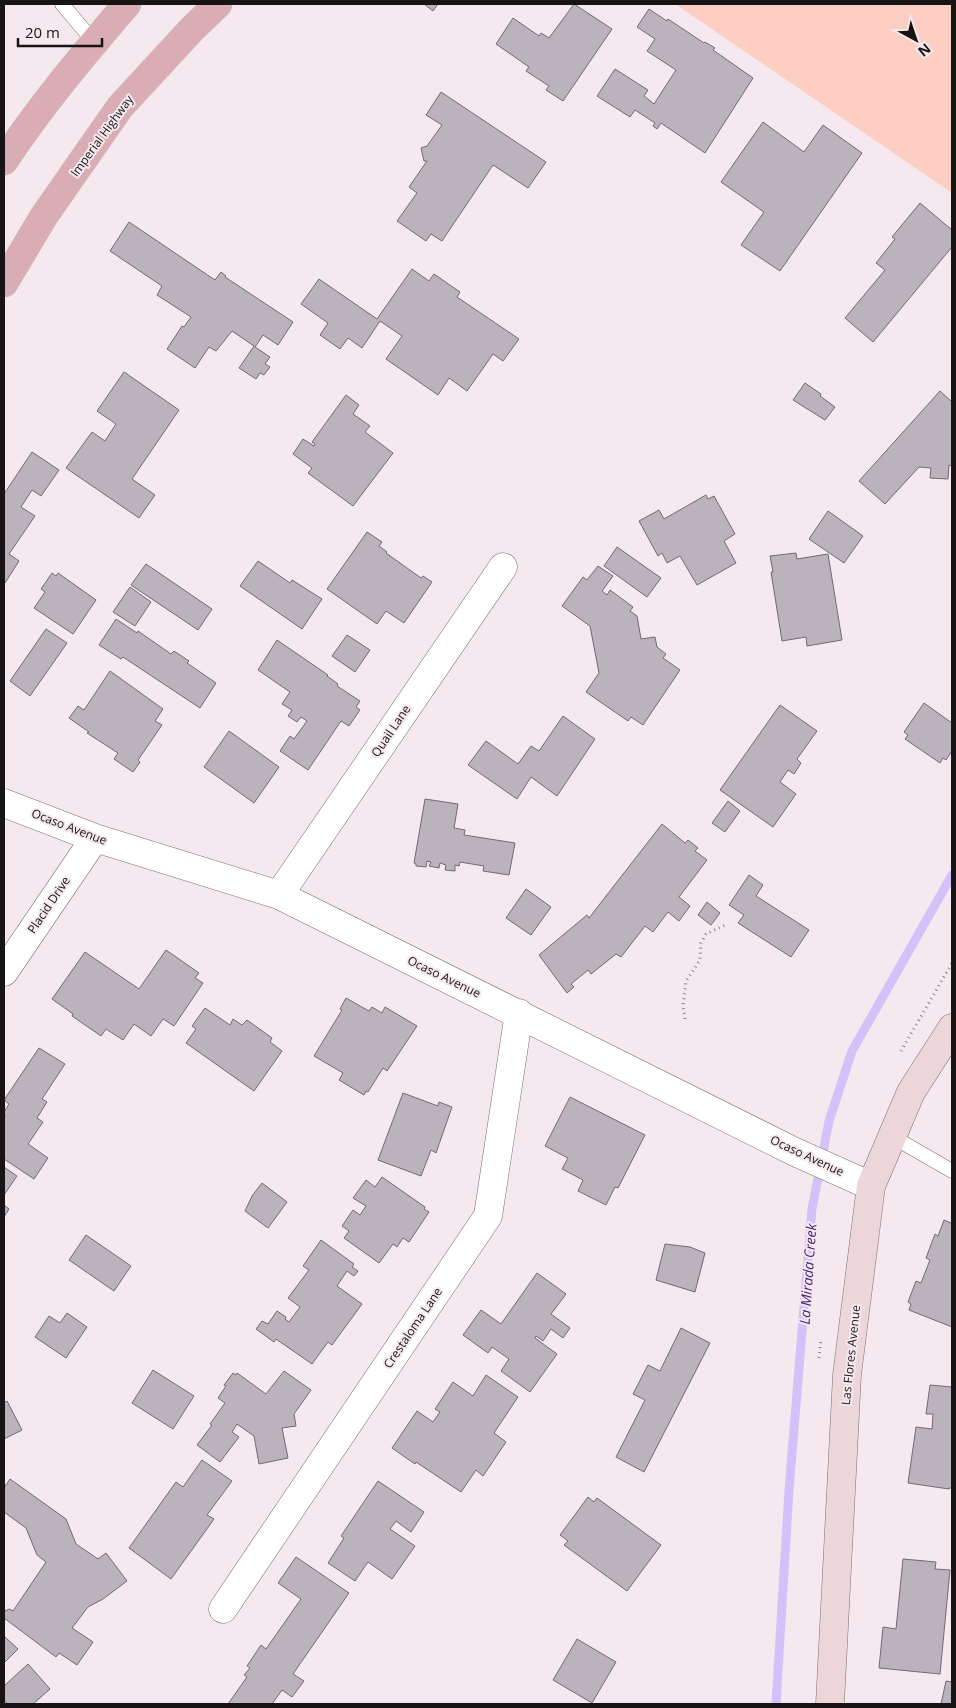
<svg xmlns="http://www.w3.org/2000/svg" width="956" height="1708" font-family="'Open Sans',sans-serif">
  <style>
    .green { fill: #fdcfc3 }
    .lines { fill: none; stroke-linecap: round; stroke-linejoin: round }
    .stream { stroke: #d3c2fa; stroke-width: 9 }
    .building { fill: #bbb3bc; stroke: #716a72 }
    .lane-casing { stroke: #796e73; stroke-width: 15 }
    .street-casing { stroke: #796e73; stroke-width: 29 }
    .secondary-casing { stroke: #796e73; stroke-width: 29 }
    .primary-casing { stroke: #cccbcc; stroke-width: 29 }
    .path { stroke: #8b8387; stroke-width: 3; stroke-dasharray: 1 4; stroke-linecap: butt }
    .lane { stroke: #fff; stroke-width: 14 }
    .street { stroke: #fff; stroke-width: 28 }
    .secondary { stroke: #ecd6d9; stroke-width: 28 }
    .primary { stroke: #d9adb3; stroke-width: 28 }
    .labels { text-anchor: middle; stroke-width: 4; stroke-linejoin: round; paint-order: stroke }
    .street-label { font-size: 12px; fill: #181416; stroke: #f5e9ef }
    .water-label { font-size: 14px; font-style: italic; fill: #462573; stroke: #f5e9ef }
  </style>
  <rect width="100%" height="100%" fill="#f5e9ef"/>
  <path class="green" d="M675,4H952V193Z"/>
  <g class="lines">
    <path class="stream" d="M776,1704L789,1490L812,1209L829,1121L852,1051L952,875"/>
  </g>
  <path class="building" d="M424,4H438L433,11Z
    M574,4L612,29L563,101L546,90L549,86L526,71L529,67L496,44L513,18L539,36L541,33L549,38Z
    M649,9L667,21L668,19L704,43L705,42L715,48L713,50L753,78L705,153L661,123L657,129L653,126L655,123L635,110L630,117L597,96L615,69L648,90L644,96L654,104L676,70L647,51L655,39L637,27Z
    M441,92L546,162L528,188L493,165L442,241L431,234L426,241L397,221L417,193L409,187L427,161H424L421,148L427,146L442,125L426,115Z
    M763,122L804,152L823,125L862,153L780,271L741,245L764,212L721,182Z
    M920,203L952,230V247L873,342L845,318L885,270L876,263L895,239L892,237Z
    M129,222L215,280L221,272L226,276L225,277L293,322L278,345L263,335L255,347L270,357L265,364L270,367L264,375L260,373L256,379L239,368L254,346L232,331L216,351L209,347L195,368L167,349L182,326L184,327L191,317L157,295L162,286L110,251Z
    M412,269L429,281L434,274L460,292L457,297L519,339L503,361L493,354L467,391L449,378L438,395L386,359L402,336L380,321L362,348L348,338L340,349L320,335L328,323L301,304L319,279L377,319Z
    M124,372L179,410L132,479L155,495L139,518L66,468L92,432L105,441L116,424L97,411Z
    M805,383L821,394L820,396L835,407L825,420L793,400Z
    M940,391L952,402V466L949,465L948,479L930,478L931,468L919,467L885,504L859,481Z
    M346,395L359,405L353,414L370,426L365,432L393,453L353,506L308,473L312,468L293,454L303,439L314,446L315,444L312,442Z
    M32,452L59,470L41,496L32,490L21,507L35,516L9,554L19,561L5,583L4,582V494Z
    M706,495L708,499L714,496L735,534L724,541L736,563L697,585L680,556L667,563L662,553L658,556L639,521L659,510L664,519Z
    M828,511L863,536L844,563L809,539Z
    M367,532L382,542L379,546L387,552L386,553L421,578L423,576L432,582L404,623L386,611L377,624L327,589Z
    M617,547L661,578L647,597L604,566Z
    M796,553L797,559L828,554L842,640L807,646L806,637L782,641L771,572H773L770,556Z
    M258,561L290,583L292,580L322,599L302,629L240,586Z
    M146,564L212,609L198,630L131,585Z
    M598,566L613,576L602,591L607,595L610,590L633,607L630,611L637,616L641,639L655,637L657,647L666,654L663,658L680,670L643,725L631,717L628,721L586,692L599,673L590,626L562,606L583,577L587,580Z
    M52,573L56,576L58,573L96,600L73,634L34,608L45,592L41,589Z
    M130,587L151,602L135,626L113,612Z
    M116,619L137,633L138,631L171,654L174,651L189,661L187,663L216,683L200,708L123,657L121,659L99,645Z
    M46,629L67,643L30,696L10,681Z
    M347,635L370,650L355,672L332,656Z
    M277,640L328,675L327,676L338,684L337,686L360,701L356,707L360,710L349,726L341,721L308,770L280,751L290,736L294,739L307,721L301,717L297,722L288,716L292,710L282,704L290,692L258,670Z
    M110,671L163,709L155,721L162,725L138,760L140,762L133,772L114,759L118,753L87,733L89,732L69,718L78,706L84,710Z
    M924,703L952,723V751L946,760L943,758L940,763L905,739L908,735L904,732Z
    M780,705L817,731L797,759L801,763L794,774L788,770L780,782L796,794L773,827L720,790Z
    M563,716L595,739L557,796L531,777L517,799L468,765L486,741L518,764L531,746L539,751Z
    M229,731L279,767L254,803L204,767Z
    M425,799L458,804L454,828L465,830L464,835L515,843L509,875L483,871L484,866L460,862L459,866L455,865V871L445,870L446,865L440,863L439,868L429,866L431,862L427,861L426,867L416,866V864L414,863Z
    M728,801L740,811L725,832L712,823Z
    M662,824L685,843L688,840L698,848L695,851L707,860L679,897L690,906L679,921L668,912L653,932L645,926L621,957L616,954L591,974L588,970L571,984L574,987L567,993L539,955L587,915L589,918Z
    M749,875L763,885L756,896L809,930L791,957L738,923L744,915L729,905Z
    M526,889L551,907L531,935L506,918Z
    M707,902L720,913L711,925L698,915Z
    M166,950L199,973L195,978L203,983L174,1026L163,1019L151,1036L134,1024L123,1040L106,1029L101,1036L72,1016L73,1014L52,999L85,952L139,989Z
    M346,998L369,1011L372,1007L382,1013L385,1007L417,1026L387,1071L383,1068L368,1092L366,1091L364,1095L339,1080L343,1073L314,1056L342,1010L340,1009Z
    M205,1008L230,1025L233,1019L242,1025L247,1020L272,1038L270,1042L282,1051L254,1091L186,1043L196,1029L192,1026Z
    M39,1048L65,1064L42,1099L47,1102L37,1118L43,1122L28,1144L48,1158L34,1179L4,1159V1120L5,1117L4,1112L9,1104L4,1100Z
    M403,1093L438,1106L439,1102L452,1107L436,1153L431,1150L421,1176L378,1160Z
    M570,1097L645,1135L618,1188L615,1187L606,1205L578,1191L583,1180L562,1169L568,1158L545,1146Z
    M4,1167L17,1176L4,1195Z
    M382,1177L425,1207L424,1209L429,1212L409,1242L403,1238L397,1247L393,1244L379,1263L344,1238L349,1231L342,1226L353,1210L360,1215L366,1206L353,1198L366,1180L375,1187Z
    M262,1183L287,1202L268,1228L245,1211L252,1196Z
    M4,1205L9,1209L4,1217Z
    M944,1220L951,1223L952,1221V1327L909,1310L911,1304L908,1302L916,1281L921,1283L930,1260L926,1258L935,1234L938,1236Z
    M86,1235L131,1266L114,1291L69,1260Z
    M321,1240L354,1264L352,1267L358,1271L354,1276L347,1271L337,1286L362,1304L332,1345L328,1342L312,1364L276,1339L274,1342L256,1329L262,1321L268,1324L277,1311L286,1317L285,1319L289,1322L300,1307L288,1298L309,1270L303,1266Z
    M665,1244L690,1247L705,1253L695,1292L656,1280Z
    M537,1273L566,1294L551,1314L570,1328L563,1338L551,1329L543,1341L536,1336L535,1338L557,1354L530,1392L501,1371L509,1359L492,1347L488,1353L463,1335L481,1310L501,1324Z
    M67,1313L87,1327L66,1358L35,1337L49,1316L60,1323Z
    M681,1328L710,1343L644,1472L616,1457L645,1400L633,1394L648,1365L660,1371Z
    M153,1370L194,1396L173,1429L132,1403Z
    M284,1371L311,1390L294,1414L296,1426L282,1428L288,1458L259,1464L254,1436L237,1424L232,1432L239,1437L220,1462L197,1445L212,1425L210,1424L225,1403L218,1398L226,1386L224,1385L233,1373L236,1375L237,1373L266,1394Z
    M486,1375L518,1397L494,1433L506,1442L483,1476L476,1470L461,1492L416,1462L415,1464L392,1448L417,1411L433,1422L440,1412L435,1409L453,1382L473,1396Z
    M930,1385L952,1387V1488H949V1489L908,1483L916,1427L932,1429L933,1414H926Z
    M7,1401L22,1430L4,1439V1403Z
    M202,1460L232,1481L207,1515L214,1519L171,1579L129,1548L176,1482L183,1487Z
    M10,1479L66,1519L76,1544L98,1559L106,1553L127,1581L103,1599L88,1607L72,1628L93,1642L77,1665L59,1653L56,1657L4,1618V1611L10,1609L13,1611L46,1562L37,1555L26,1528L4,1512V1488Z
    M378,1481L424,1512L411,1532L396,1521L390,1529L415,1546L392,1579L368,1562L355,1581L328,1563L344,1538L341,1536Z
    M588,1497L594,1502L597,1498L661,1545L627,1591L564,1545L568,1541L560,1535Z
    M296,1557L349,1593L293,1674L304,1681L292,1697L282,1690L272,1704H228L247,1677L244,1675L250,1668L247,1666L261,1645L266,1649L301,1599L278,1583Z
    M903,1559L936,1562L935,1569L950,1570L940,1674L879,1668L883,1627L896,1629Z
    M5,1637L18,1649L4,1663V1639Z
    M577,1639L616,1662L592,1703L553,1680Z
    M28,1664L50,1689L33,1704H6L7,1703L4,1700V1686Z
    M946,1681L952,1682V1704H941Z"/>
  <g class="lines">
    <g class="lane-casing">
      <path id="lane" d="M62,4L94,42
        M893,1137L952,1171"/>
    </g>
    <g class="street-casing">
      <path id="street" d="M4,803L95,838L279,895L795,1152L871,1186
        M279,895L503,567
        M4,972L95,838
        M223,1609L488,1216L519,1013"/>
    </g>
    <g class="secondary-casing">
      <path id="secondary" d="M830,1704L847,1375L871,1186L911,1092L952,1028"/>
    </g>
    <g class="primary-casing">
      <path id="primary" d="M4,161C41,105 84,54 127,4
        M4,283L44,216L120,107L192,29L218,4"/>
    </g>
    <path class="path" d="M685,1019L683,1006L686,981L700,960L701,943L706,934L725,925
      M901,1051L952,963
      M819,1358L821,1339"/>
    <use href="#lane" class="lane"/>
    <use href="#street" class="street"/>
    <use href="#secondary" class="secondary"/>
    <use href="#primary" class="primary"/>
  </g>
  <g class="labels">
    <g class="street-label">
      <text transform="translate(102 136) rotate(-54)" y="4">Imperial Highway</text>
      <text transform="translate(391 731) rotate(-56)" y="4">Quail Lane</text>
      <text transform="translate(69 827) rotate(21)" y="4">Ocaso Avenue</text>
      <text transform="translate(49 905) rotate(-56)" y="4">Placid Drive</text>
      <text transform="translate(444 977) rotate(26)" y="4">Ocaso Avenue</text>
      <text transform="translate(807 1156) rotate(25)" y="4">Ocaso Avenue</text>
      <text transform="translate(413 1328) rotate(-56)" y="4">Crestaloma Lane</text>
      <text transform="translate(851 1355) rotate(-84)" y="4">Las Flores Avenue</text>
    </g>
    <g class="water-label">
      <text transform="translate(808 1274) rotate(-86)" y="5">La Mirada Creek</text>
    </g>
  </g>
  <rect width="956" height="1708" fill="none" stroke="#181416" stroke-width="10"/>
  <g transform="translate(916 40) rotate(140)" stroke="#f5e9ef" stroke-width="4" paint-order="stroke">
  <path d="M0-4L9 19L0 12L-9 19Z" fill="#181416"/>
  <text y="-8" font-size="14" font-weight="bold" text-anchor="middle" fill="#181416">N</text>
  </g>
  <path d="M18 38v8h84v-8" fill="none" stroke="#181416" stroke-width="2.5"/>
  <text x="25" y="38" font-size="15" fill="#181416" stroke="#f5e9ef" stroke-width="4" paint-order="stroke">20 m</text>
</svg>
